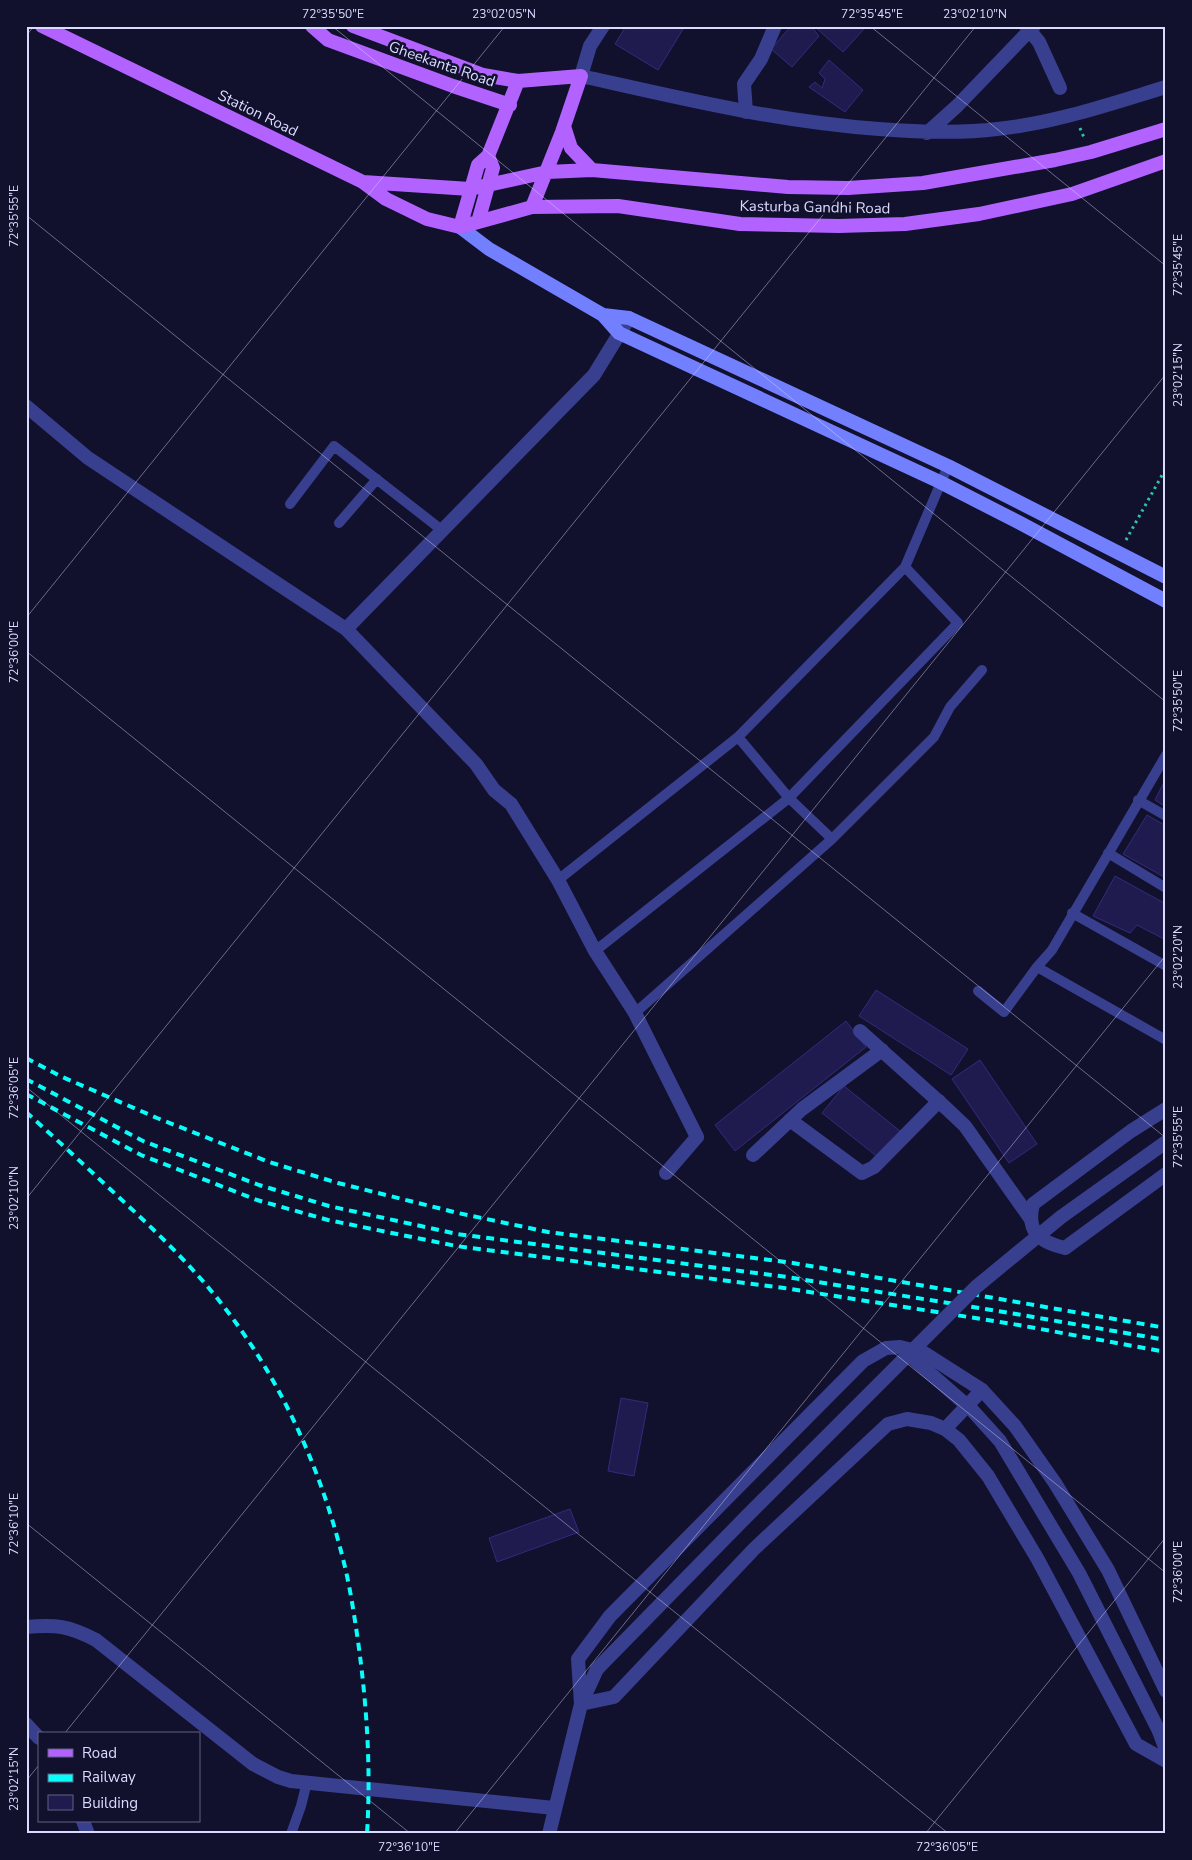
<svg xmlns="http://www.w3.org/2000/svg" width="1192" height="1860" font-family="'Nunito Sans',sans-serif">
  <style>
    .building { fill: #1f1b4f; stroke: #322c7c }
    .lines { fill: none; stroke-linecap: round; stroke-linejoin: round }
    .path { stroke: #2ac5a9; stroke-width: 3; stroke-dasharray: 2.5 4; stroke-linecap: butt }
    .service { stroke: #383f8e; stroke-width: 10 }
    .minor { stroke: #383f8e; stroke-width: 14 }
    .tertiary { stroke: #383f8e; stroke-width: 14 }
    .secondary { stroke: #727fff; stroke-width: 14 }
    .primary { stroke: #b262ff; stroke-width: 14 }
    .rail { stroke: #07fffb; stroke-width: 4; stroke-dasharray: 8 6; stroke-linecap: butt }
    .tertiary-bridge { stroke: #383f8e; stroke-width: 14 }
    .ticks { fill: none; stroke: #dbdbff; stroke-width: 1; stroke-opacity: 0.45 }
    .labels { text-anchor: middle; stroke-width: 5; stroke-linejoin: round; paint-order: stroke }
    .street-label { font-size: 15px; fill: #dbdbff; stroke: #11102d }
    .neatline { fill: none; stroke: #dbdbff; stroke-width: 2 }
    .ticks-label { font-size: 12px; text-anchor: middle; fill: #dbdbff }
  </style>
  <rect width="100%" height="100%" fill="#11102d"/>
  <path class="building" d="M626,26H685L658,70L615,44Z
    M791,26H811L819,36L792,67L771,49Z
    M814,26H863L865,28L843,52Z
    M829,60L863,90L845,112L809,87L815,82L822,88L825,79L819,73Z
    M1166,778V807L1155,800Z
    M1147,815L1166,826V878L1123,854Z
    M1115,876L1166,904V940L1137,925L1130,933L1093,916Z
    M876,990L968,1049L951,1075L859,1016Z
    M846,1021L866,1047L735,1151L715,1125Z
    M980,1060L1037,1144L1009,1163L952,1079Z
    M844,1086L900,1131L879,1158L822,1113Z
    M621,1398L648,1403L634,1476L608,1471Z
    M570,1509L579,1532L497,1562L489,1538Z"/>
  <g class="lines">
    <path class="path" d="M1080,128L1085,140
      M1126,540L1166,468"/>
    <path class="service" d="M290,504L334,446L443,531
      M339,523L377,479
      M738,737L789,798L832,839
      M1166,755L1052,950L1037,967L1166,1040
      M1138,800L1166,816
      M1108,853L1166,888
      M558,880L738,737L905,567L948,466
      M1072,913L1166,966
      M595,951L789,798L958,623L905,567
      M978,991L1004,1012L1037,967
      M635,1013L832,839L934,737L950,707L982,670
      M291,1834L301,1806L307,1782"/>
    <path class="minor" d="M1026,26L1039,42L1060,88
      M581,76C680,98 778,122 879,129C918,132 958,134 997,129C1055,123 1110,104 1166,87
      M746,112L744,84L761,59L775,26
      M927,133L957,106L1034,26
      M26,406L88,458L346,629L476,764L494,790L511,804L558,880L595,951L635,1013L697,1137L666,1173
      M346,629L594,375L629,318
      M860,1031L946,1108L965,1126L1030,1218
      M790,1120L862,1173L874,1167L939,1101
      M753,1155L802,1109L882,1050
      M26,1627C56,1624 69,1626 96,1640L253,1764L278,1777L291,1781L554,1808
      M26,1724L39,1738
      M83,1821L88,1834"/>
    <path class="tertiary" d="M581,76L590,46L603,26
      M1166,1109L1131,1131L1033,1204C1026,1231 1039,1242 1065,1248L1166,1174
      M945,1429L982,1390
      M1166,1691L1108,1570L1055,1483L1015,1426L982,1390L924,1353L900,1347L886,1348L863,1361L610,1616L578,1659L581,1704L614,1697L754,1549L888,1424L907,1419L931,1423L945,1429L959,1440L988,1476L1037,1558L1136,1744L1166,1761
      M1159,1731L1166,1750
      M549,1834L581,1704L597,1669"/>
    <path class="secondary" d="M460,227L489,249L603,315L619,333L940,482L1022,524L1166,601
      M603,315L629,318L948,466L1166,577"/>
    <path class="primary" d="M42,26L363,182L470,189L547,172L592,170L788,187L848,188L923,183L1055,160L1091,152L1166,129
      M312,26L328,40L453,86L510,105
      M353,26L483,75L518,81L581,76L562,132L532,207
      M564,126L571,148L592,170
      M363,182L386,199L427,219L460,227L532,207L618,206L740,224L839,226L905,224L979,214L1072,194L1166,161
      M478,222L493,168L488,156L518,81
      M460,227L478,165L488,156"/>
    <path class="rail" d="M26,1058L60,1076L157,1118L269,1162L338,1183L458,1213L548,1232L793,1263L1166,1328
      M26,1079L143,1141L259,1185L329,1206L457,1234L787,1277L1016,1314L1166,1340
      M26,1094L141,1155L257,1200L328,1220L456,1246L784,1288L1013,1324L1166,1352
      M26,1112C54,1137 82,1163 110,1189C149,1225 188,1261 221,1303C280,1378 320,1466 343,1559C350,1586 354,1614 358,1641C367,1706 371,1769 367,1834"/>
    <path class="tertiary-bridge" d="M908,1354L972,1410L1000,1441L1079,1573L1159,1731
      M597,1669L744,1519L976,1287L1061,1217L1166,1142"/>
  </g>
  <path class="ticks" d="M332,26L1166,702M870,26L1166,266M26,36L34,26M26,215L1166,1138M26,618L505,26M26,651L1166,1573M26,1087L949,1834M26,1199L976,26M26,1523L411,1834M64,1734L1166,374M26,1781L39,1765M454,1834L1166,955M925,1834L1166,1537"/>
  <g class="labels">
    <g class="street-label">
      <text transform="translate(442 64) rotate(19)" y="5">Gheekanta Road</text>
      <text transform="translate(258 113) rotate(26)" y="5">Station Road</text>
      <text transform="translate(815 207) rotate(1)" y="5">Kasturba Gandhi Road</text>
    </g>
  </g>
  <rect width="1192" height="1860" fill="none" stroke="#11102d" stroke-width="55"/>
  <rect x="38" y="1732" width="162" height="90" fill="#11102d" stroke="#626181"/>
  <rect x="48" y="1749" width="25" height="8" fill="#b262ff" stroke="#626181"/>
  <text x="82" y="1758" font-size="15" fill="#dbdbff">Road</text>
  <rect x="48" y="1774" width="25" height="8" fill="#07fffb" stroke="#626181"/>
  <text x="82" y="1782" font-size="15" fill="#dbdbff">Railway</text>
  <rect x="48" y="1795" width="25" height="15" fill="#1f1b4f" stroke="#626181"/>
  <text x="82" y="1808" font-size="15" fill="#dbdbff">Building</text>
  <rect x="28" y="28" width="1136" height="1804" class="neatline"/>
  <g class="ticks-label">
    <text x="333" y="18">72°35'50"E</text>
    <text x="504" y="18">23°02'05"N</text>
    <text x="872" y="18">72°35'45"E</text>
    <text x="975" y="18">23°02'10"N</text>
    <text transform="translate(14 216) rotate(-90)" y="4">72°35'55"E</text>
    <text transform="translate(1178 265) rotate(-90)" y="4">72°35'45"E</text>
    <text transform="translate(1178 375) rotate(-90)" y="4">23°02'15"N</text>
    <text transform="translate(14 652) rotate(-90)" y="4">72°36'00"E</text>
    <text transform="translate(1178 701) rotate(-90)" y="4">72°35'50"E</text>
    <text transform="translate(1178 957) rotate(-90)" y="4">23°02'20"N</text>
    <text transform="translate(14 1088) rotate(-90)" y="4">72°36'05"E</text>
    <text transform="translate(1178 1137) rotate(-90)" y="4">72°35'55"E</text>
    <text transform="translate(14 1198) rotate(-90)" y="4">23°02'10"N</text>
    <text transform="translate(14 1524) rotate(-90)" y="4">72°36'10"E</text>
    <text transform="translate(1178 1572) rotate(-90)" y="4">72°36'00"E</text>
    <text transform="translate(14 1779) rotate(-90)" y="4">23°02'15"N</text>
    <text x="409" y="1851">72°36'10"E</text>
    <text x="947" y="1851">72°36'05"E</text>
  </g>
</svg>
